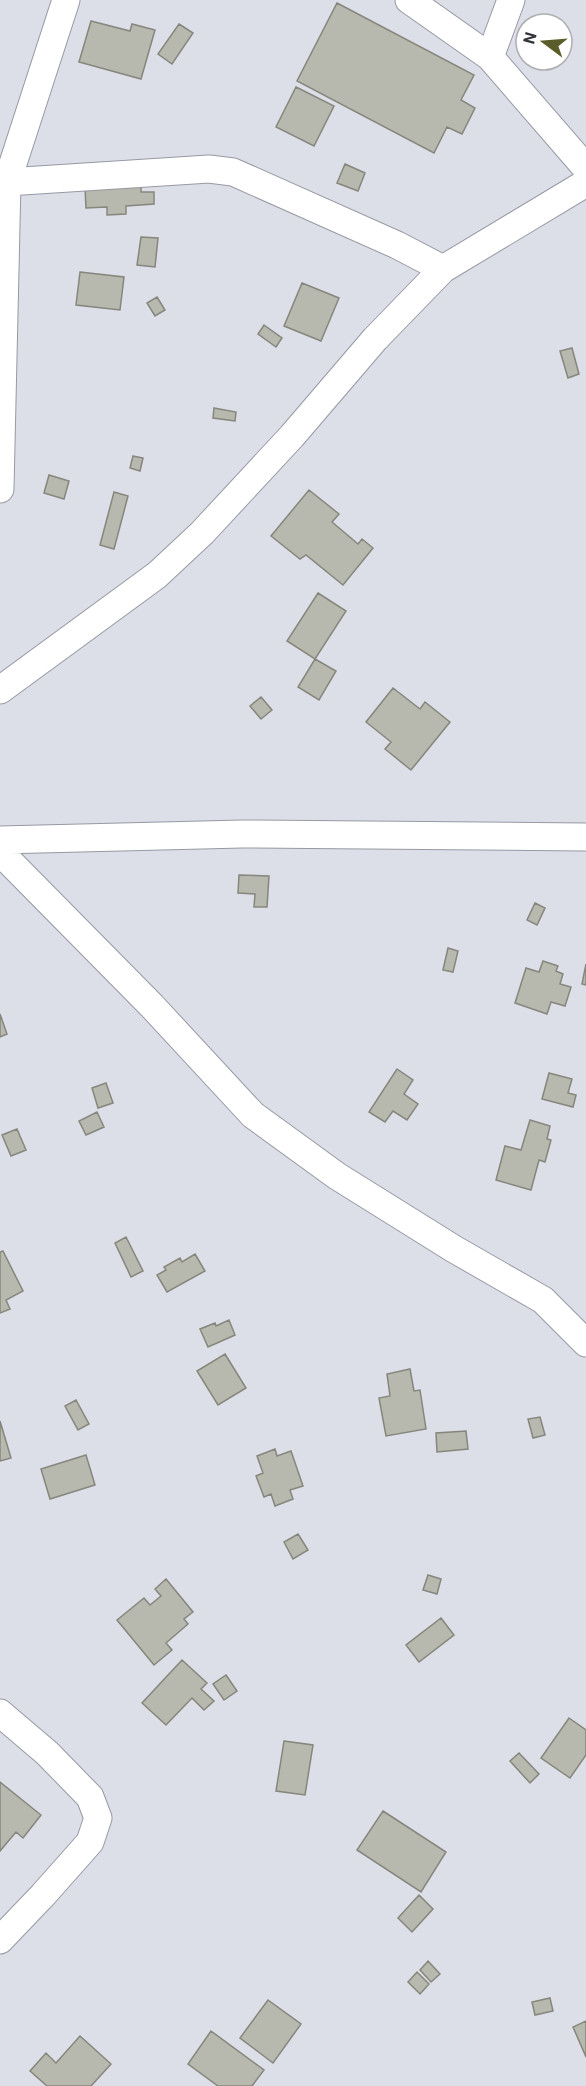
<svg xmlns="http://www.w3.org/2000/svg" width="586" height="2086" font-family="Roboto,sans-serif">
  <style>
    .building { fill: #b7b8ae; stroke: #86867d; stroke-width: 1.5 }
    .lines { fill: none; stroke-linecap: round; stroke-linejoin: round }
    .street-casing { stroke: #9799a3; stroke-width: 29 }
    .street { stroke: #fff; stroke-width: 27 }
  </style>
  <rect width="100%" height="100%" fill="#dcdee8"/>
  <path class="building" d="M337,3L474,75L461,100L475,108L462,134L447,127L434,153L297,81Z
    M91,21L130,31L132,24L155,30L141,79L79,62Z
    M179,24L193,33L172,64L158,54Z
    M296,87L334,106L314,146L276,127Z
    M345,164L365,173L358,191L337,183Z
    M141,184V192H154V204L126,206V214L107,215V207L86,208L85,187Z
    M141,237L158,238L155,267L137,265Z
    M80,272L124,277L120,310L76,305Z
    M302,283L339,298L321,341L284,326Z
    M157,297L165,310L155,316L147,303Z
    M264,325L282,338L276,347L258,334Z
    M572,348L579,374L568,378L560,351Z
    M214,408L236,412L235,421L213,418Z
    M133,456L143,458L140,471L130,468Z
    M49,475L69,481L64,499L44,493Z
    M309,490L339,514L332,522L358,544L362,539L373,548L343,585L306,555L300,559L271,536Z
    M114,492L128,496L114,549L100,545Z
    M318,593L346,611L315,659L287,641Z
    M315,659L336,671L319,700L298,687Z
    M393,688L420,709L425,702L450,722L411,770L385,749L391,742L366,722Z
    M261,697L272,710L261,719L250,706Z
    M239,875L269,876L267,907H254L255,894L238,893Z
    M535,903L545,908L537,925L527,920Z
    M448,948L458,951L453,972L443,970Z
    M543,961L558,966L556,971L563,974L560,984L571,987L565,1006L551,1002L547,1014L515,1003L526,968L539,972Z
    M586,964V985L582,984Z
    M0,1014L7,1034L0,1037Z
    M397,1069L413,1080L404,1094L418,1104L407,1120L393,1111L385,1122L369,1112Z
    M549,1073L572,1079L568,1093L576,1095L573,1107L542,1099Z
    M106,1083L113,1103L98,1108L92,1088Z
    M97,1112L104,1127L86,1135L79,1121Z
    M530,1120L550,1126L547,1139L551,1140L545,1162L539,1160L531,1190L496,1180L505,1146L521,1150Z
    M17,1129L26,1150L11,1156L2,1135Z
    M126,1237L143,1271L131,1277L115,1243Z
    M3,1251L23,1291L6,1300L10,1309L0,1313V1252Z
    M195,1254L205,1271L167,1292L157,1275L166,1270L164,1267L180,1258L182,1262Z
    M229,1320L235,1335L208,1347L200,1329L215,1323L216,1326Z
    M225,1354L246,1388L218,1405L197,1371Z
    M410,1369L414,1391L420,1390L426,1429L386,1436L379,1398L390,1396L387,1374Z
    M76,1400L89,1424L78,1430L65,1406Z
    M540,1417L545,1435L533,1438L528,1419Z
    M0,1421L11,1458L0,1461Z
    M466,1431L468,1449L437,1452L436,1433Z
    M275,1449L277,1456L291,1451L303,1486L290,1490L293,1499L275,1506L271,1494L264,1497L256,1476L263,1473L257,1456Z
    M86,1455L95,1485L50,1499L41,1469Z
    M298,1534L308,1550L293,1559L284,1542Z
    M428,1575L441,1579L437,1594L423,1590Z
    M166,1579L193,1612L184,1619L188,1624L166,1643L172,1650L154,1665L117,1620L144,1598L150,1605L161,1596L155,1589Z
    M441,1618L454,1635L419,1662L406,1645Z
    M182,1660L207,1683L201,1689L214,1701L204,1710L192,1698L166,1725L142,1703Z
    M226,1675L237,1691L224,1700L213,1684Z
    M569,1718L586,1730V1755L570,1778L541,1758Z
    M284,1741L313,1745L305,1795L276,1791Z
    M519,1753L539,1774L530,1783L510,1761Z
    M0,1782L41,1815L23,1838L16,1832L0,1851Z
    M383,1811L446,1852L421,1892L357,1850Z
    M419,1895L433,1909L412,1932L398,1918Z
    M428,1961L440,1974L431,1982L420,1970Z
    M417,1972L429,1984L420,1994L408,1982Z
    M550,1998L553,2011L535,2015L532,2002Z
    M268,2000L301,2024L273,2063L240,2038Z
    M586,2021V2057L573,2027Z
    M211,2031L264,2070L252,2086H218L188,2064Z
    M80,2036L111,2064L91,2086H47L30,2071L46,2053L56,2063Z"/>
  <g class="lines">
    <g class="street-casing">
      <path id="street" d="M409,0L490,57L586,168
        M490,57L511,0
        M0,180L7,182L209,169L233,172L397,245L443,269
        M0,489L7,182L66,0
        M0,690L157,575L202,533L292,436L375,339L443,269L586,183
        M0,840L242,834L586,837
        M0,852L152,1006L253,1115L337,1176L454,1249L543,1300L586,1343
        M0,1713L47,1753L90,1797L98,1818L90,1842L43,1895L0,1940"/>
    </g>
    <use href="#street" class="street"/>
  </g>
  <g transform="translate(544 42) rotate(286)"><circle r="28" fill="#ffffff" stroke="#aeaeb0" stroke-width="1.5"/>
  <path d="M0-4.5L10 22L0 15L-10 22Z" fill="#5a5d2a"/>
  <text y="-9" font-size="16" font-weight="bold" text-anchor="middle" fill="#343539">N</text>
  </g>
</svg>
